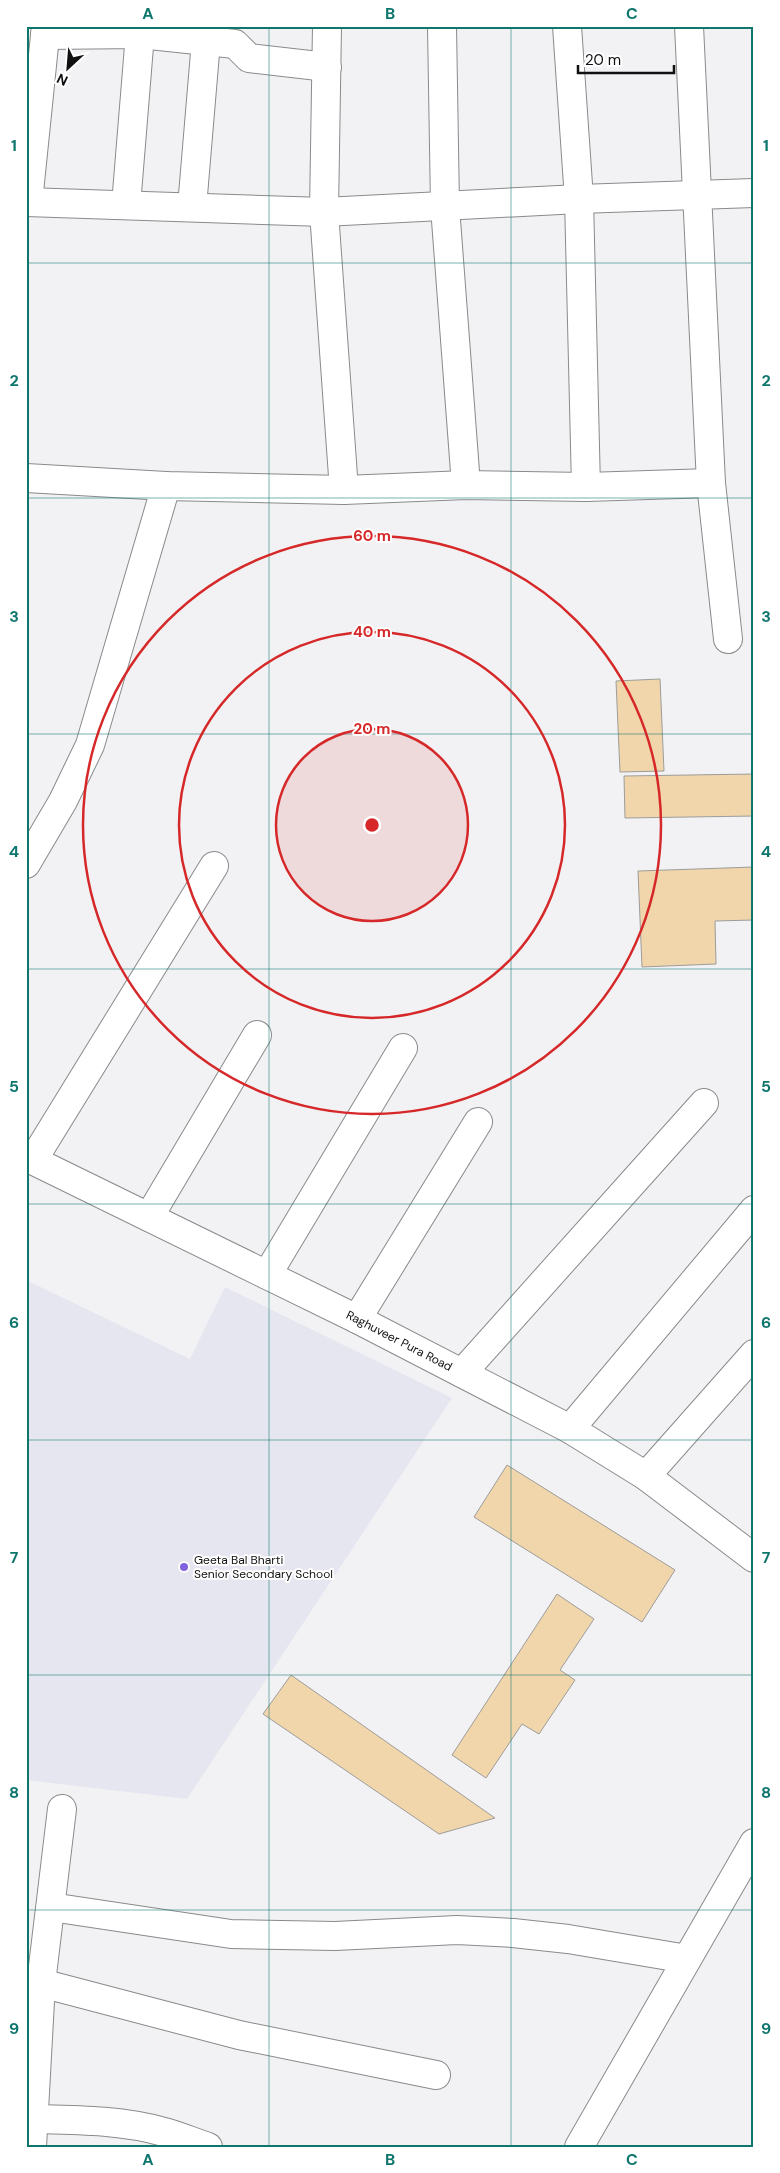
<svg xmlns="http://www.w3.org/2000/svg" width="780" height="2173" font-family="'DM Sans',sans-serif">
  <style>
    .built { fill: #e5e6f0 }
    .building { fill: #f1d6ab; stroke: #9d9c9a }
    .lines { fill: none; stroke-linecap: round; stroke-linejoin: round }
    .minor-casing { stroke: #8a8a8c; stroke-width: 30 }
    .minor { stroke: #fff; stroke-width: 28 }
    .grid { fill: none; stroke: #0f766e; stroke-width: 1; stroke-opacity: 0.55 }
    .ring { fill: none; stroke: #d62828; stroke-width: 2.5 }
    .poi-dot { fill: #8063de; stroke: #fff; stroke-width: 2 }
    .labels { text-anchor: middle; stroke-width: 4; stroke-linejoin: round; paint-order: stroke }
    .street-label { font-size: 12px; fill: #101011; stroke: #fff }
    .poi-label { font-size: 12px; fill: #101011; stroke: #fff; text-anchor: start }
    .centre { fill: #d62828; stroke: #fff; stroke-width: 2.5 }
    .ring-label { font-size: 15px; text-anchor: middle; font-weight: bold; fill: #d62828; stroke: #fff; stroke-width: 4; stroke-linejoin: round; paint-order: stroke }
    .neatline { fill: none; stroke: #0f766e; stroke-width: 2 }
    .grid-label { font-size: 16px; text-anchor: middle; font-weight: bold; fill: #0f766e }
  </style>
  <rect width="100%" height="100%" fill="#f2f2f4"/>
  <path class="built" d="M26,1280L190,1359L225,1287L452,1398L187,1799L26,1780Z"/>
  <path class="building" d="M660,679L664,771L620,772L616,681Z
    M754,774V816L625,818L624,776Z
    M754,867V920L715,921L716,964L642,967L638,871Z
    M507,1465L675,1570L642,1622L474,1517Z
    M557,1594L594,1619L560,1670L575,1680L539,1734L522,1724L486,1778L452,1755Z
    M291,1675L495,1818L439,1834L263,1714Z"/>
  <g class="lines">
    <g class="minor-casing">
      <g id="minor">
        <path d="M327,26L324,212L344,490L466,485L586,487L711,483"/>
        <path d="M442,26L445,207L466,485"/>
        <path d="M567,26L579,199L586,487"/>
        <path d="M689,26L711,483L728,639"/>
        <path d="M45,35L140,34L235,44L249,58L327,67"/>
        <path d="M26,202L324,212L579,199L754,193"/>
        <path d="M28,202L46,26"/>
        <path d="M126,205L140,34"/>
        <path d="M192,207L206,41"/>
        <path d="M26,478L166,486L344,490"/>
        <path d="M26,864L63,801L90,745L166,486"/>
        <path id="s1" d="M26,1157L357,1319L570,1429L646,1476L754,1558"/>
        <path d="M33,1160L214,866"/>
        <path d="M149,1217L257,1035"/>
        <path d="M267,1275L403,1048"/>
        <path d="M357,1319L478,1122"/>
        <path d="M462,1373L704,1103"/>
        <path d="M570,1429L754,1210"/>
        <path d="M646,1476L754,1354"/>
        <path d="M51,1907L231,1934L335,1936L457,1930L513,1933L568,1939L687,1959"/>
        <path d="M26,1981L41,1983L239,2035L436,2075"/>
        <path d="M34,2119C77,2120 122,2120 164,2132C179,2136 193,2142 208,2147"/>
        <path d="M32,2147L41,1983L62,1809"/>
        <path d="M579,2147L754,1843"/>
      </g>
    </g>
    <use href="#minor" class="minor"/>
  </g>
  <path class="grid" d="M269,26V2147M511,26V2147M26,263H754M26,498H754M26,734H754M26,969H754M26,1204H754M26,1440H754M26,1675H754M26,1910H754"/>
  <circle cx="372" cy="825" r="96" fill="#d62828" fill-opacity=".12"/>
  <g class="ring">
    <circle cx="372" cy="825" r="96"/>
    <circle cx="372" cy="825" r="193"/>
    <circle cx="372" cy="825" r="289"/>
  </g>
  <circle class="poi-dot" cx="184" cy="1567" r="5"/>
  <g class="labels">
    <g class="street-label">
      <text dy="4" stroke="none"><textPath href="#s1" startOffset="416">Raghuveer Pura Road</textPath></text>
    </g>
    <g class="poi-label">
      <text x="194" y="1564">Geeta Bal Bharti<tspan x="194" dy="14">Senior Secondary School</tspan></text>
    </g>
  </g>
  <circle cx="372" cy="825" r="8" class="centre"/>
  <g class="ring-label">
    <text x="372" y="541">60 m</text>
    <text x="372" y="637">40 m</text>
    <text x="372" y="734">20 m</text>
  </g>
  <rect width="780" height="2173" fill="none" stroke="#ffffff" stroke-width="55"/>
  <g transform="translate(68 68) rotate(206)" stroke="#ffffff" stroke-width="4" paint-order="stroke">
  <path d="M0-4L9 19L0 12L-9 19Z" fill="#101011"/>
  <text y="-8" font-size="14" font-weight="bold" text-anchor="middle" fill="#101011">N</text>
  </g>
  <path d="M578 65v8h96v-8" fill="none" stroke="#101011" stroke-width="2.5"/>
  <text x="585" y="65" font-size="15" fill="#101011" stroke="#ffffff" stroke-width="4" paint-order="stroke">20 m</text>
  <rect x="28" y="28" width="724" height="2118" class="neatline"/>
  <g class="grid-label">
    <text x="148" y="19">A</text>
    <text x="390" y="19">B</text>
    <text x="632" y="19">C</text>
    <text x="14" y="151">1</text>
    <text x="766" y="151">1</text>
    <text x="14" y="386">2</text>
    <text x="766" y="386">2</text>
    <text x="14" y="622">3</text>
    <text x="766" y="622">3</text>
    <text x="14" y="857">4</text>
    <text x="766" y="857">4</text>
    <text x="14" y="1092">5</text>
    <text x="766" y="1092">5</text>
    <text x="14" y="1328">6</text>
    <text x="766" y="1328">6</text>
    <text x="14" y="1563">7</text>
    <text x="766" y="1563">7</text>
    <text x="14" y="1798">8</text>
    <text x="766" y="1798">8</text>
    <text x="14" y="2034">9</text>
    <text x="766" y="2034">9</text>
    <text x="148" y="2165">A</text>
    <text x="390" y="2165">B</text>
    <text x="632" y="2165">C</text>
  </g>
</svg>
